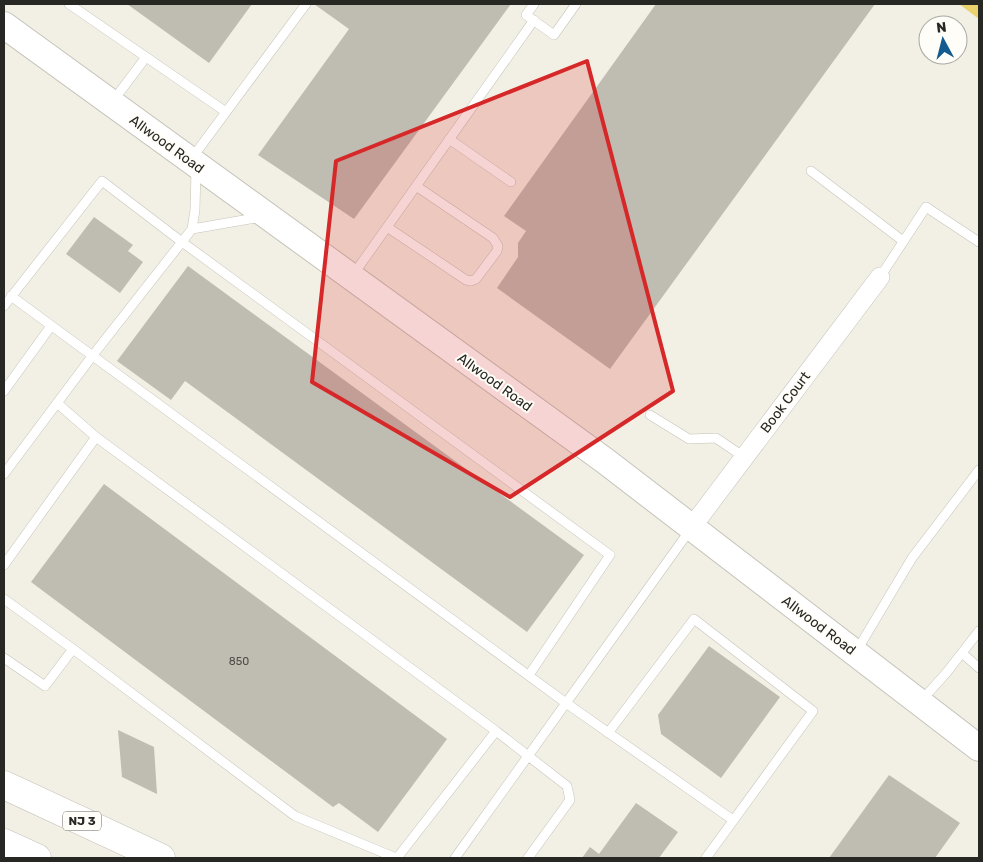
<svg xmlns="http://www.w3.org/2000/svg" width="983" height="862" font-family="Rubik,sans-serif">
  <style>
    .green { fill: #ead26e }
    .building { fill: #bfbcb2 }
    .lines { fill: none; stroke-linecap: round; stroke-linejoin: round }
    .service-casing { stroke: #c5c3b9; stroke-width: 10 }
    .minor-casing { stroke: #c5c3b9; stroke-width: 20 }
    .secondary-casing { stroke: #c5c3b9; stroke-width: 28 }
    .trunk-casing { stroke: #c5c3b9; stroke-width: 29 }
    .service { stroke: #fff; stroke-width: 9 }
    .minor { stroke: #fff; stroke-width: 19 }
    .secondary { stroke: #fff; stroke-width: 26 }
    .trunk { stroke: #fff; stroke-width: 28 }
    .marked { fill: #d62828; fill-opacity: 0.2; stroke: #d62828; stroke-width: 4; stroke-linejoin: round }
    .labels { text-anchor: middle; stroke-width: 4; stroke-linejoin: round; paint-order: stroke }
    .number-label { font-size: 11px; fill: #4d4c47 }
    .shield { fill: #fffdf7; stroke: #686763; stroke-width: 1 }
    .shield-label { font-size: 12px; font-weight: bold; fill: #272723 }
    .street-label { font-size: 14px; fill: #272723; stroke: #fffdf7 }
  </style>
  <rect width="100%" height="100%" fill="#f2f0e5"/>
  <path class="green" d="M959,4H979V19Z"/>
  <path class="building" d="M127,4H252L209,63Z
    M314,4H511L354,219L258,155L349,29Z
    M656,4H875L610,369L497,288L518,257V243L526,231L504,216Z
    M94,217L133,245L128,251L143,262L120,293L66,254Z
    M188,266L584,555L527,632L185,381L171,400L117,361Z
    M104,484L447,739L378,832L339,803L333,807L31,582Z
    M709,646L780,697L721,778L661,734L658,715Z
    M118,730L154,747L157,794L122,777Z
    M889,775L960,823L935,858H829Z
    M636,803L678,832L659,858H582L590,847L599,854Z"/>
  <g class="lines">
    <g class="service-casing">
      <path id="service" d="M69,4L226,112
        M534,4L526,15L554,35L576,4
        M113,101L146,57
        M449,139L511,182
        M192,158L306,4
        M811,171L903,241
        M387,227L466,280L471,281L476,279L497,251L498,246L493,238L416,186
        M192,229L261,217
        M353,275L534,20
        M880,277L926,207L979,242
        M11,296L566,703L733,820
        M4,306L102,181L182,242L610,555L529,675
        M4,391L51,326
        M57,403L96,437L496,731L567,786L570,800L528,858
        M650,415L689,439L716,438L744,457
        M4,474L93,355L192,229L195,210L196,168
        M4,565L96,437
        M4,599L73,649L295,816L396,858
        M856,652L912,558L979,470
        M962,653L979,668
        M4,658L45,686L73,649
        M922,700L947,672L979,631
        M608,733L694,619L813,711L706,858
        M397,858L496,731
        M455,858L690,530"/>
    </g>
    <g class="minor-casing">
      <path id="minor" d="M691,528L880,277"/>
    </g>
    <g class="secondary-casing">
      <path id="secondary" d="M4,25L604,460L979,748"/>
    </g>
    <g class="trunk-casing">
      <path id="trunk" d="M4,785L161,858
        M4,843L37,858"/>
    </g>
    <use href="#service" class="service"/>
    <use href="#minor" class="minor"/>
    <use href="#secondary" class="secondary"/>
    <use href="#trunk" class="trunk"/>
  </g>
  <path class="marked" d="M587,61L673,391L510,497L312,382L336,161Z"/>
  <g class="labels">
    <g class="number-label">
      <text x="239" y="665">850</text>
    </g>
    <rect class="shield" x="63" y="811.5" width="38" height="19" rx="4"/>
    <g class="shield-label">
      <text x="82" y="825">NJ 3</text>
    </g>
    <g class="street-label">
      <text transform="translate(167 144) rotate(36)" y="5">Allwood Road</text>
      <text transform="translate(495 382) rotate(36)" y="5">Allwood Road</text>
      <text transform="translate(785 402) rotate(-53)" y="5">Book Court</text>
      <text transform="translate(819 625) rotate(37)" y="5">Allwood Road</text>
    </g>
  </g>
  <rect width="983" height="862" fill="none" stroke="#272723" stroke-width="10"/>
  <g transform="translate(943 40) rotate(353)"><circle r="24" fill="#fffdf7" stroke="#a9a7a2"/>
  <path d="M0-4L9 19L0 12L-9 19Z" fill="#145c90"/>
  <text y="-8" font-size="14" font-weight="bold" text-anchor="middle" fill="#272723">N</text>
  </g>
</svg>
